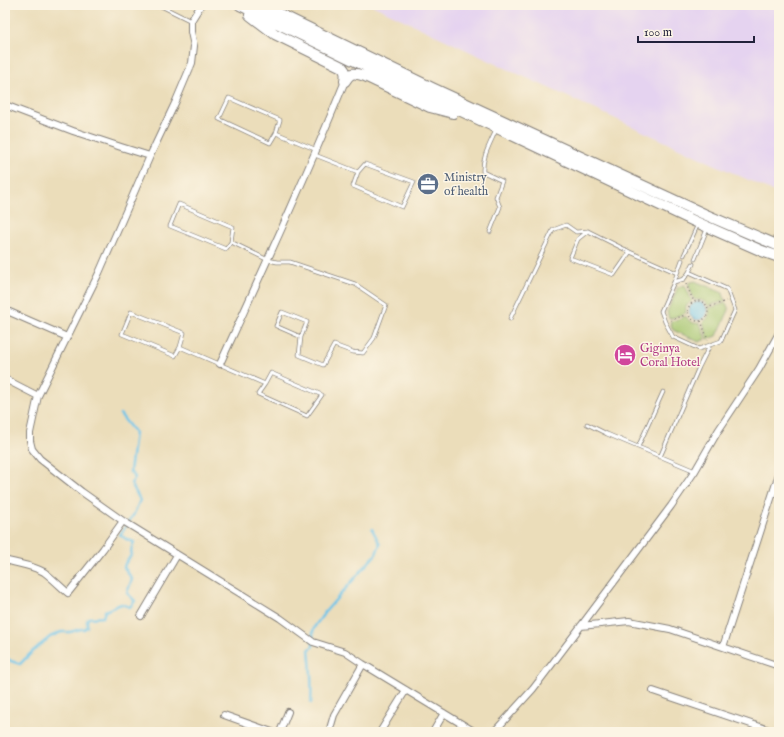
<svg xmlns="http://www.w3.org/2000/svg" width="784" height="737" font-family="'IM FELL English',serif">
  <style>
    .built { fill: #e5d3f0 }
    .green { fill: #a6c66f; stroke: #647455 }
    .water { fill: #6cc4ea; stroke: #477392 }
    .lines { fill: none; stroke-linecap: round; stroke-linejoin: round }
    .stream { stroke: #6cc4ea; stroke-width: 2.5 }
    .lane-casing { stroke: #86807a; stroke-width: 4.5 }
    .street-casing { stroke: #86807a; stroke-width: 8 }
    .primary-casing { stroke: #86807a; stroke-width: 12 }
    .path { stroke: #86807a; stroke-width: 1.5; stroke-dasharray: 1 3; stroke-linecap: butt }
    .lane { stroke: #fff; stroke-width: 3 }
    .street { stroke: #fff; stroke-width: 6 }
    .primary { stroke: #fff; stroke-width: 10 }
    .labels { text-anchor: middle; stroke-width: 3; stroke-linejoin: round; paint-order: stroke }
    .service-label { font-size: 12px; fill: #4e5e75; stroke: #fcf5e5; text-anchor: start }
    .hotel-label { font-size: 12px; fill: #b23c85; stroke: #fcf5e5; text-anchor: start }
  </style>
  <rect width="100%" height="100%" fill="#fcf5e5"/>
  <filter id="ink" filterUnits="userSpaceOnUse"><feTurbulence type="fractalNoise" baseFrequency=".025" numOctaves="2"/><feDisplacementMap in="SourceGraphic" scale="8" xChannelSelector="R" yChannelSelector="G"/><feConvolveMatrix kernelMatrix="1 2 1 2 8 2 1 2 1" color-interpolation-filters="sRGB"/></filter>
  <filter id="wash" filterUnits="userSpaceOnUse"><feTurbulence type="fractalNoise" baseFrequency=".012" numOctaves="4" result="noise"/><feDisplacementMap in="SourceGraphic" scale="16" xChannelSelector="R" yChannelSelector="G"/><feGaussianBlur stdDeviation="0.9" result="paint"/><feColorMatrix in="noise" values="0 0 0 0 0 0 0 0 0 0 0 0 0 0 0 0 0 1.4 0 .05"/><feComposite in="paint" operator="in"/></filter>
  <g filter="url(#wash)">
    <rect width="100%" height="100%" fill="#ebddba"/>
    <path class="built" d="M372,5H779V194L477,55Z"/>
    <path class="green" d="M695,281L723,293L725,301L708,306C705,301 701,299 694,300L688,283Z
      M685,285L692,301L686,306V313L669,319L667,312L678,287Z
      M726,303L729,310L717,336L708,339L703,322C708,319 710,315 709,308Z
      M686,316C689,322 694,324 700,323L706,339L699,342L673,330L670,322Z"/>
    <path class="water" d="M689 311a9 9 0 1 1 18 0a9 9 0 1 1-18 0Z"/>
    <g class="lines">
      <path class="stream" d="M5,657L11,661L20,664L33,651L50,637L61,632H70L81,629H84L87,627V621L88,618L103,617L105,611L121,604L130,607L135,601L127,593L132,579L124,567C125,561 129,560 131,555C132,549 130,549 134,542L128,540L120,535L134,514L140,500L131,483L134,480L135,477L130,472L135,433L120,414
        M311,703C312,685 311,668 309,650L313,646V631L315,626L325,612L376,554L380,544L372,529"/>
    </g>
  </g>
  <g filter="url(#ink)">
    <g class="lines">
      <g class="lane-casing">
        <path id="lane" d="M159,5L191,21
          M276,133L280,120L229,98L219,119L270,143L276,133L317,150
          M315,155L358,172L365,164L414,182L402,207L353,186L358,172
          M179,204L233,227L231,242L226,249L170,226Z
          M588,231L578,239L570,258L614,275L630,252
          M490,232L500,207L496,197L502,181L483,172C482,157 490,144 496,130
          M231,242L268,260L277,262H290L355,284L386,305L374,338L363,353L353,352L334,345L323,365L299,355L301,337L307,322L282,312L276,326L301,337
          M684,255L698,224
          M695,259L707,229
          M689,272L727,289L735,310L721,341L699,349L673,337L665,322L661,311L674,282L684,279Z
          M689,272L693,264
          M674,282L682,260
          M510,319L553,230L566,225L576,232L588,231L630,252L677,273
          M180,347L184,333L131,312L122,334L175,356L180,347L265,384L271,373L322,395L307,416L258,394L265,384
          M587,424L607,434L695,471
          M638,447L663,392
          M660,457L699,367L710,345"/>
      </g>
      <g class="street-casing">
        <path id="street" d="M201,5L191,21V32L194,46L192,63L176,101L150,156L99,273L38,396L30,433V441L32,449L40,459L82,492L123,521L280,618L313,642L345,652L363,664L475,732
          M5,105L73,131L121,147L150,156
          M5,310L67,337
          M220,364C263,270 306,177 345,81
          M5,379L38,396
          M5,560C18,564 32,565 44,572C51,577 61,587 68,593L103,549L123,521
          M141,616L177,555
          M581,626L629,621L670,629L779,666
          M723,647L779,474
          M653,691L775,732
          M224,715L272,732
          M280,732L288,712
          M329,732L334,715L363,664
          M380,732L406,690
          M433,732L444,713
          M494,732L533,689L581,626L671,506L695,471L718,431L759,369L779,333"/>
      </g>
      <g class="primary-casing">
        <path id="primary" d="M240,5L351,59L694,221L762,251L779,257
          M261,5L432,88L704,214L779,246
          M250,15L275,34L342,67C346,71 346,75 345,81
          M345,81C351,71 355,73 365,76L430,107L453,113"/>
      </g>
      <path class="path" d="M686,284L694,302
        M688 311a10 10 0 1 1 20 0a10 10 0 1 1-20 0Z
        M707,308L726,301
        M671,320L688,314
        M701,321L708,340"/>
      <use href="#lane" class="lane"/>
      <use href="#street" class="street"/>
      <use href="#primary" class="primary"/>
    </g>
  </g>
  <defs>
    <g id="office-disc" transform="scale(1.15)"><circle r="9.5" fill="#5c6f8a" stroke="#fcf5e5"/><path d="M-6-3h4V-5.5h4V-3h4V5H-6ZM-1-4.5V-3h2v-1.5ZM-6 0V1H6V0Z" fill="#fff"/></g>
    <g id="hotel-disc" transform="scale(1.15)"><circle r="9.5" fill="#d1479c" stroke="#fcf5e5"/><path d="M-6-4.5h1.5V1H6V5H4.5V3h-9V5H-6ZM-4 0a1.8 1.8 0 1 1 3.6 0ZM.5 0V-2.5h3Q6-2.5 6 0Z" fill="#fff"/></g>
  </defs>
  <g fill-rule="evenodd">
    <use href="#office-disc" x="428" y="184"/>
    <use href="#hotel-disc" x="625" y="355"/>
  </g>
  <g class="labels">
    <g class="service-label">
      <text x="444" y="181">Ministry<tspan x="444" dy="14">of health</tspan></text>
    </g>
    <g class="hotel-label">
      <text x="640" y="352">Giginya<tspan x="640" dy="14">Coral Hotel</tspan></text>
    </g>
  </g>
  <rect width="784" height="737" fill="none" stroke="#fcf5e5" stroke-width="20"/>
  <path d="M638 36v6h116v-6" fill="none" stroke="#22223b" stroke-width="2"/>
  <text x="644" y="36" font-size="12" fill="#22223b" stroke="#fcf5e5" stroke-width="3" paint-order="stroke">100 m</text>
</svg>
